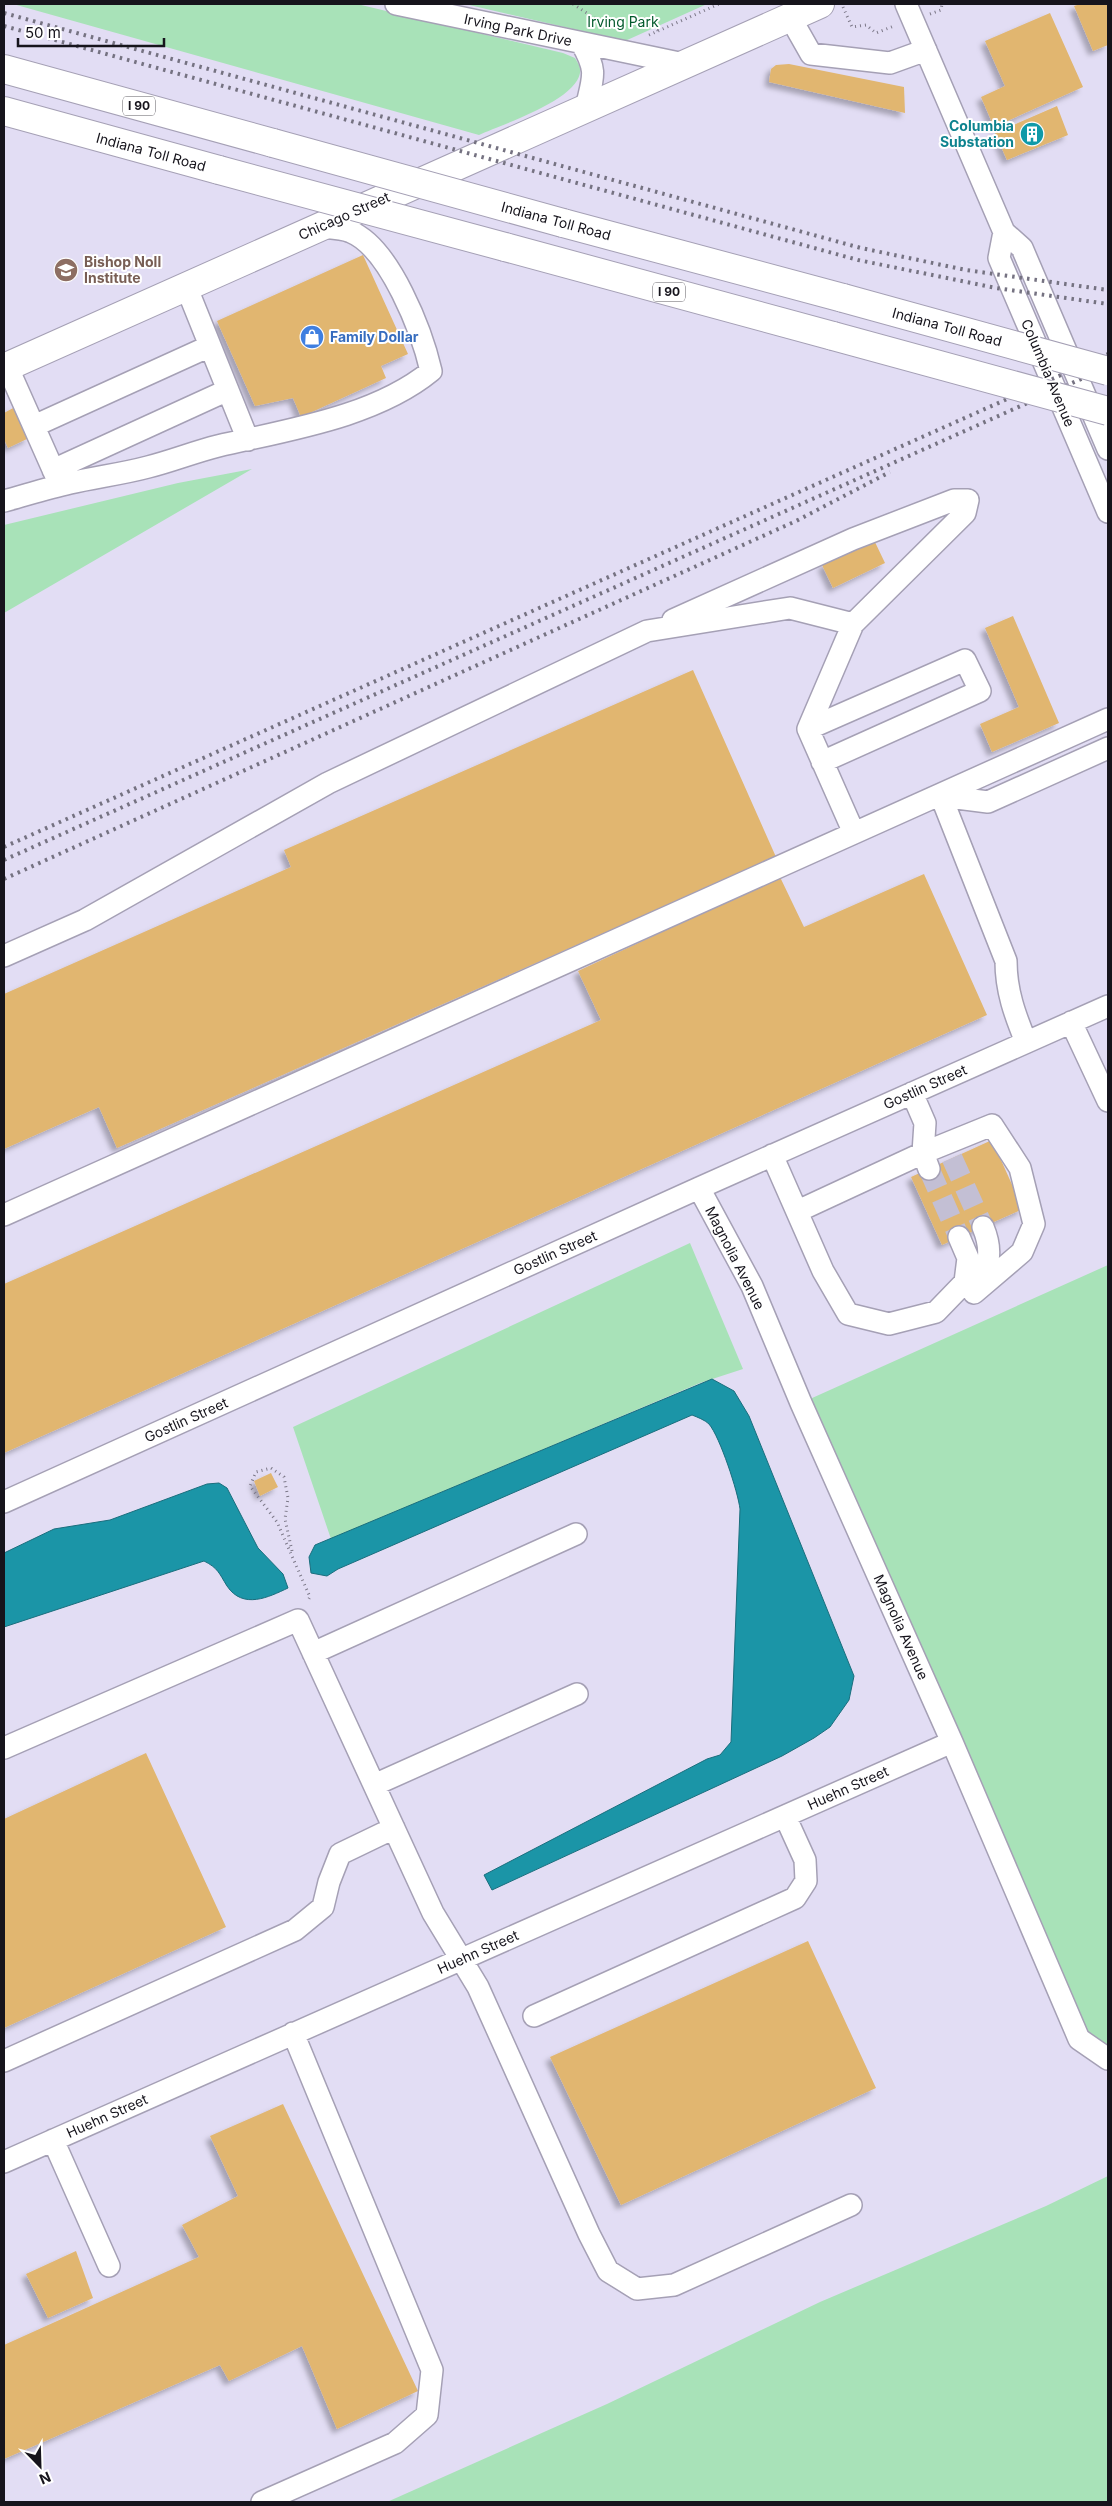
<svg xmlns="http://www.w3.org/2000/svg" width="1112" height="2506" font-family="Inter,sans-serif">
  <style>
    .green { fill: #a8e2b8 }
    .water { fill: #1b95a7; stroke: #1a6e7d }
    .building { fill: #e1b670; filter: url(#shadow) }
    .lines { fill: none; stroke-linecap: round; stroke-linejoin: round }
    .minor-tunnel { stroke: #c3bfd4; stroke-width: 21; stroke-dasharray: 21 11; stroke-linecap: butt }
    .minor-casing { stroke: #a5a0b5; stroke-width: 24 }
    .major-casing { stroke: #a5a0b5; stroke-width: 30 }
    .highway-casing { stroke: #a5a0b5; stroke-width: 30 }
    .path { stroke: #7d7989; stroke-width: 3; stroke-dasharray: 1 4; stroke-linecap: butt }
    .minor { stroke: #fff; stroke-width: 21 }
    .major { stroke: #fff; stroke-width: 28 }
    .highway { stroke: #fff; stroke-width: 28 }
    .rail { stroke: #757281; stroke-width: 4; stroke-dasharray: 2.5 5; stroke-linecap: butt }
    .highway-bridge-casing { stroke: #a5a0b5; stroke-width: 30; stroke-linecap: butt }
    .highway-bridge { stroke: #fff; stroke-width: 28 }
    .labels { text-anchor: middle; stroke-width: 4; stroke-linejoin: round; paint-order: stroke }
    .shield { fill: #fff; stroke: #5c5a60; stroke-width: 1 }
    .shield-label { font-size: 12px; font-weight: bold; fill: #16141c }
    .park-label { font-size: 14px; fill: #045a2d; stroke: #fff }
    .street-label { font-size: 14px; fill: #16141c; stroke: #fff }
    .culture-label { font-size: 14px; font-weight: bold; fill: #0d838f; stroke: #fff; text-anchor: end }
    .education-label { font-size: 14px; font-weight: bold; fill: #785e54; stroke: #fff; text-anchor: start }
    .shop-label { font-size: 14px; font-weight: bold; fill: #366cbe; stroke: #fff; text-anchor: start }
  </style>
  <defs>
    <filter id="shadow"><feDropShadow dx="-4.5" dy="4.5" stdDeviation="2.5" flood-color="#0004"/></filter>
  </defs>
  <rect width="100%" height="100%" fill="#e2ddf4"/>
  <path class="green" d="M13,4H357L563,53L575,58C578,63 581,67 580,73C575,101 503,124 479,135Z
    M465,4H707L625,41Z
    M252,469L4,613V525L178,483Z
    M690,1243L743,1369L700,1383L331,1539L293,1427Z
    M1108,1265V2059L1079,2039L801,1403Z
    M1108,2176V2502H387L607,2404L820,2302L1046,2206Z"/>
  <path class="water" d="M712,1379L734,1391L749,1416L854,1676L849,1700L830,1727L814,1738L782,1756L492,1890L484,1875L707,1759L720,1755L731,1742L740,1509C738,1492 720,1437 709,1424C705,1420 697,1417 692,1415L338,1569L327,1576L311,1573L309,1557L315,1545Z
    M219,1483L227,1488L258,1548L283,1574L288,1588C269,1597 243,1610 227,1586C219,1573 218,1568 204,1561L4,1627V1553L54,1529L110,1520L207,1484Z"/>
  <path class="building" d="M1080,4H1108V45L1093,51L1074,6Z
    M1050,13L1083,87L994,127L981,97L1005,86L985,41Z
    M789,64L904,87L905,113L769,82L771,69L776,65Z
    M1057,106L1068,135L1007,160L995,133Z
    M363,255L408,354L381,366L386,378L301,417L293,398L255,406L217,321Z
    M15,407L29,438L8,448L4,439V413Z
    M874,540L885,563L833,588L822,565Z
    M1013,616L1059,723L992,752L980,724L1019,707L985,628Z
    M693,670L776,857L117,1148L99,1107L4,1149V994L291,867L284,850Z
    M924,874L987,1015L4,1453V1284L601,1020L578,971L780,877L804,927Z
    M992,1140L1023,1209L942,1245L911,1177Z
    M271,1473L278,1487L260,1496L254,1481Z
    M146,1753L226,1927L4,2028V1819Z
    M808,1941L876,2088L621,2205L550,2057Z
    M283,2104L418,2391L337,2429L302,2346L229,2381L220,2365L4,2459V2345L199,2257L182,2225L238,2196L210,2136Z
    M76,2251L93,2298L48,2318L26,2274Z"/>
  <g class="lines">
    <path class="minor-tunnel" d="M952,1158L983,1227
      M929,1169L959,1237"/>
    <g class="minor-casing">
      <path id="minor" d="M396,4L684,64
        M906,4L1004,232L1022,248L1108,449
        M790,17L811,54L890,63L926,50
        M582,44C598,72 593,77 586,108
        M1004,232L999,258L1108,512
        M186,286L248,440
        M7,366L59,483
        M34,426L210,346
        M53,470L228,390
        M4,501C26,495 48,488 70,483C96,477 122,474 148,467C172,461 194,452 218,446C287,430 375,417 431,371C422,332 390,248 351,232C342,228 330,228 320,227
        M673,620L853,539L954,500H968L965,513L853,624L808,729
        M822,762L980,691L965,660L808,729L854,833
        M941,796L1006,961C1006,991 1015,1015 1026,1042
        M941,796L988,802L1108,748
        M4,956L85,920L328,783L647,631L790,608L853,624
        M1071,1022L1108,1101
        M912,1093L925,1123L923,1153L929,1169
        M772,1155L823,1271L848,1314L889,1324L936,1312L965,1282L968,1258L959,1237
        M699,1188L752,1286L801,1403L952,1742L1079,2039L1108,2059
        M798,1211L923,1153L992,1125L1020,1168L1034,1224L1022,1252L974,1293
        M4,1215L1108,719
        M978,1287C989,1264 993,1251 983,1227
        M4,1502L699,1188L1108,1006
        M313,1653L576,1534
        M4,1748L298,1620L433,1913L478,1987L589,2234L608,2271L637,2289L674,2285L851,2205
        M374,1785L577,1694
        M534,2016L795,1898L806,1881L805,1860L785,1816
        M4,2061L295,1930L323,1907L329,1882L340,1854L394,1828
        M53,2140L109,2266
        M4,2162L952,1742
        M262,2502L395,2443L427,2415L432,2370L293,2033"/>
    </g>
    <g class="major-casing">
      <path id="major" d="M4,368L820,4"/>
    </g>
    <g class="highway-casing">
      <path id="highway" d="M4,69L273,143
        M4,111L219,170
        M563,223L843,298
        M505,247L833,336"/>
    </g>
    <path class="path" d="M573,4L596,19L651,26L659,31
      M843,7L852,27L866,25L876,33L894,26
      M930,14L941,10L942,4
      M649,35L719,4
      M292,1551L285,1519L288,1498L284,1477L271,1468L256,1472L250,1486L277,1522L310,1597L307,1602"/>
    <use href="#minor" class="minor"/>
    <use href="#major" class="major"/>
    <use href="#highway" class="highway"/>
    <path class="rail" d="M4,13L861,248L966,270L1108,290
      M4,26L858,260L996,288L1108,304
      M4,847L1108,354
      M4,860L1108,367
      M4,879L796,521L890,472"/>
    <g class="highway-bridge-casing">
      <path id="highway-bridge" d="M273,143L563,223
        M219,170L505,247
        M843,298L1108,371
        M833,336L1108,411"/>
    </g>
    <use href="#highway-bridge" class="highway-bridge"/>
  </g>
  <defs>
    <g id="building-disc" transform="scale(1.25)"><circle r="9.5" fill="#0f9aa8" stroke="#fff"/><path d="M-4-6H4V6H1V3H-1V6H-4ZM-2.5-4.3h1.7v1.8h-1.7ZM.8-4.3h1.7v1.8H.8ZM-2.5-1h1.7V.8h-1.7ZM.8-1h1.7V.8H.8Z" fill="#fff"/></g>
    <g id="school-disc" transform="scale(1.25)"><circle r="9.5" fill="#8d6e63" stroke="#fff"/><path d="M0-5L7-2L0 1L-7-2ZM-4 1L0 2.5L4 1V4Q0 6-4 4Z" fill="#fff"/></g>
    <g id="shop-disc" transform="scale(1.25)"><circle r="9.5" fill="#3f7fe0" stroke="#fff"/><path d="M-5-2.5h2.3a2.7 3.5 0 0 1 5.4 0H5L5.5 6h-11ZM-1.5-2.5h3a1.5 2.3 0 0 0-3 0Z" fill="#fff"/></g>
  </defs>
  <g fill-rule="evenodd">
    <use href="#building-disc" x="1032" y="134"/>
    <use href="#school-disc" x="66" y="270"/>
    <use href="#shop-disc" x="312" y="337"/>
  </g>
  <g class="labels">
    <g class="shield">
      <rect x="123" y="96.5" width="32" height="19" rx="4"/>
      <rect x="653" y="282.5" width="32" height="19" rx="4"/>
    </g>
    <g class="shield-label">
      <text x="139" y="110">I 90</text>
      <text x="669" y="296">I 90</text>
    </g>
    <g class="park-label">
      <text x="623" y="27">Irving Park</text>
    </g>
    <g class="street-label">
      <text transform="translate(518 30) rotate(12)" y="5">Irving Park Drive</text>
      <text transform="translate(151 152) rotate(15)" y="5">Indiana Toll Road</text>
      <text transform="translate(344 216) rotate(-24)" y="5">Chicago Street</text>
      <text transform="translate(556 221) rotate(15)" y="5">Indiana Toll Road</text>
      <text transform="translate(947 327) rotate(15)" y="5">Indiana Toll Road</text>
      <text transform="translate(1048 373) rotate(67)" y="5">Columbia Avenue</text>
      <text transform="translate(925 1087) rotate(-24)" y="5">Gostlin Street</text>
      <text transform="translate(555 1253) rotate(-24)" y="5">Gostlin Street</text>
      <text transform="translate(735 1258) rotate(63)" y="5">Magnolia Avenue</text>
      <text transform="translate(186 1420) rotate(-24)" y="5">Gostlin Street</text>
      <text transform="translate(901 1627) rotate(66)" y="5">Magnolia Avenue</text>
      <text transform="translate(848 1788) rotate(-24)" y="5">Huehn Street</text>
      <text transform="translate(478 1952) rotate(-24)" y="5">Huehn Street</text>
      <text transform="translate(107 2116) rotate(-24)" y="5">Huehn Street</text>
    </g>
    <g class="culture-label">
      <text x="1014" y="131">Columbia<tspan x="1014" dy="16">Substation</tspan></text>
    </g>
    <g class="education-label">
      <text x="84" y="267">Bishop Noll<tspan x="84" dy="16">Institute</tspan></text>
    </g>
    <g class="shop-label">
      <text x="330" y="342">Family Dollar</text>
    </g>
  </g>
  <rect width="1112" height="2506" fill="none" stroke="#16141c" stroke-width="10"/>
  <g transform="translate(40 2466) rotate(157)" stroke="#ffffff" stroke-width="4" paint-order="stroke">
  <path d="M0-4L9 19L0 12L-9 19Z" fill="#16141c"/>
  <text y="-8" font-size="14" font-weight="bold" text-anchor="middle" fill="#16141c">N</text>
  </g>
  <path d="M18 38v8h146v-8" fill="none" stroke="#16141c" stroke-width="2.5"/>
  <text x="25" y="38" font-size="15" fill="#16141c" stroke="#ffffff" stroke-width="4" paint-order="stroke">50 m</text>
</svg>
